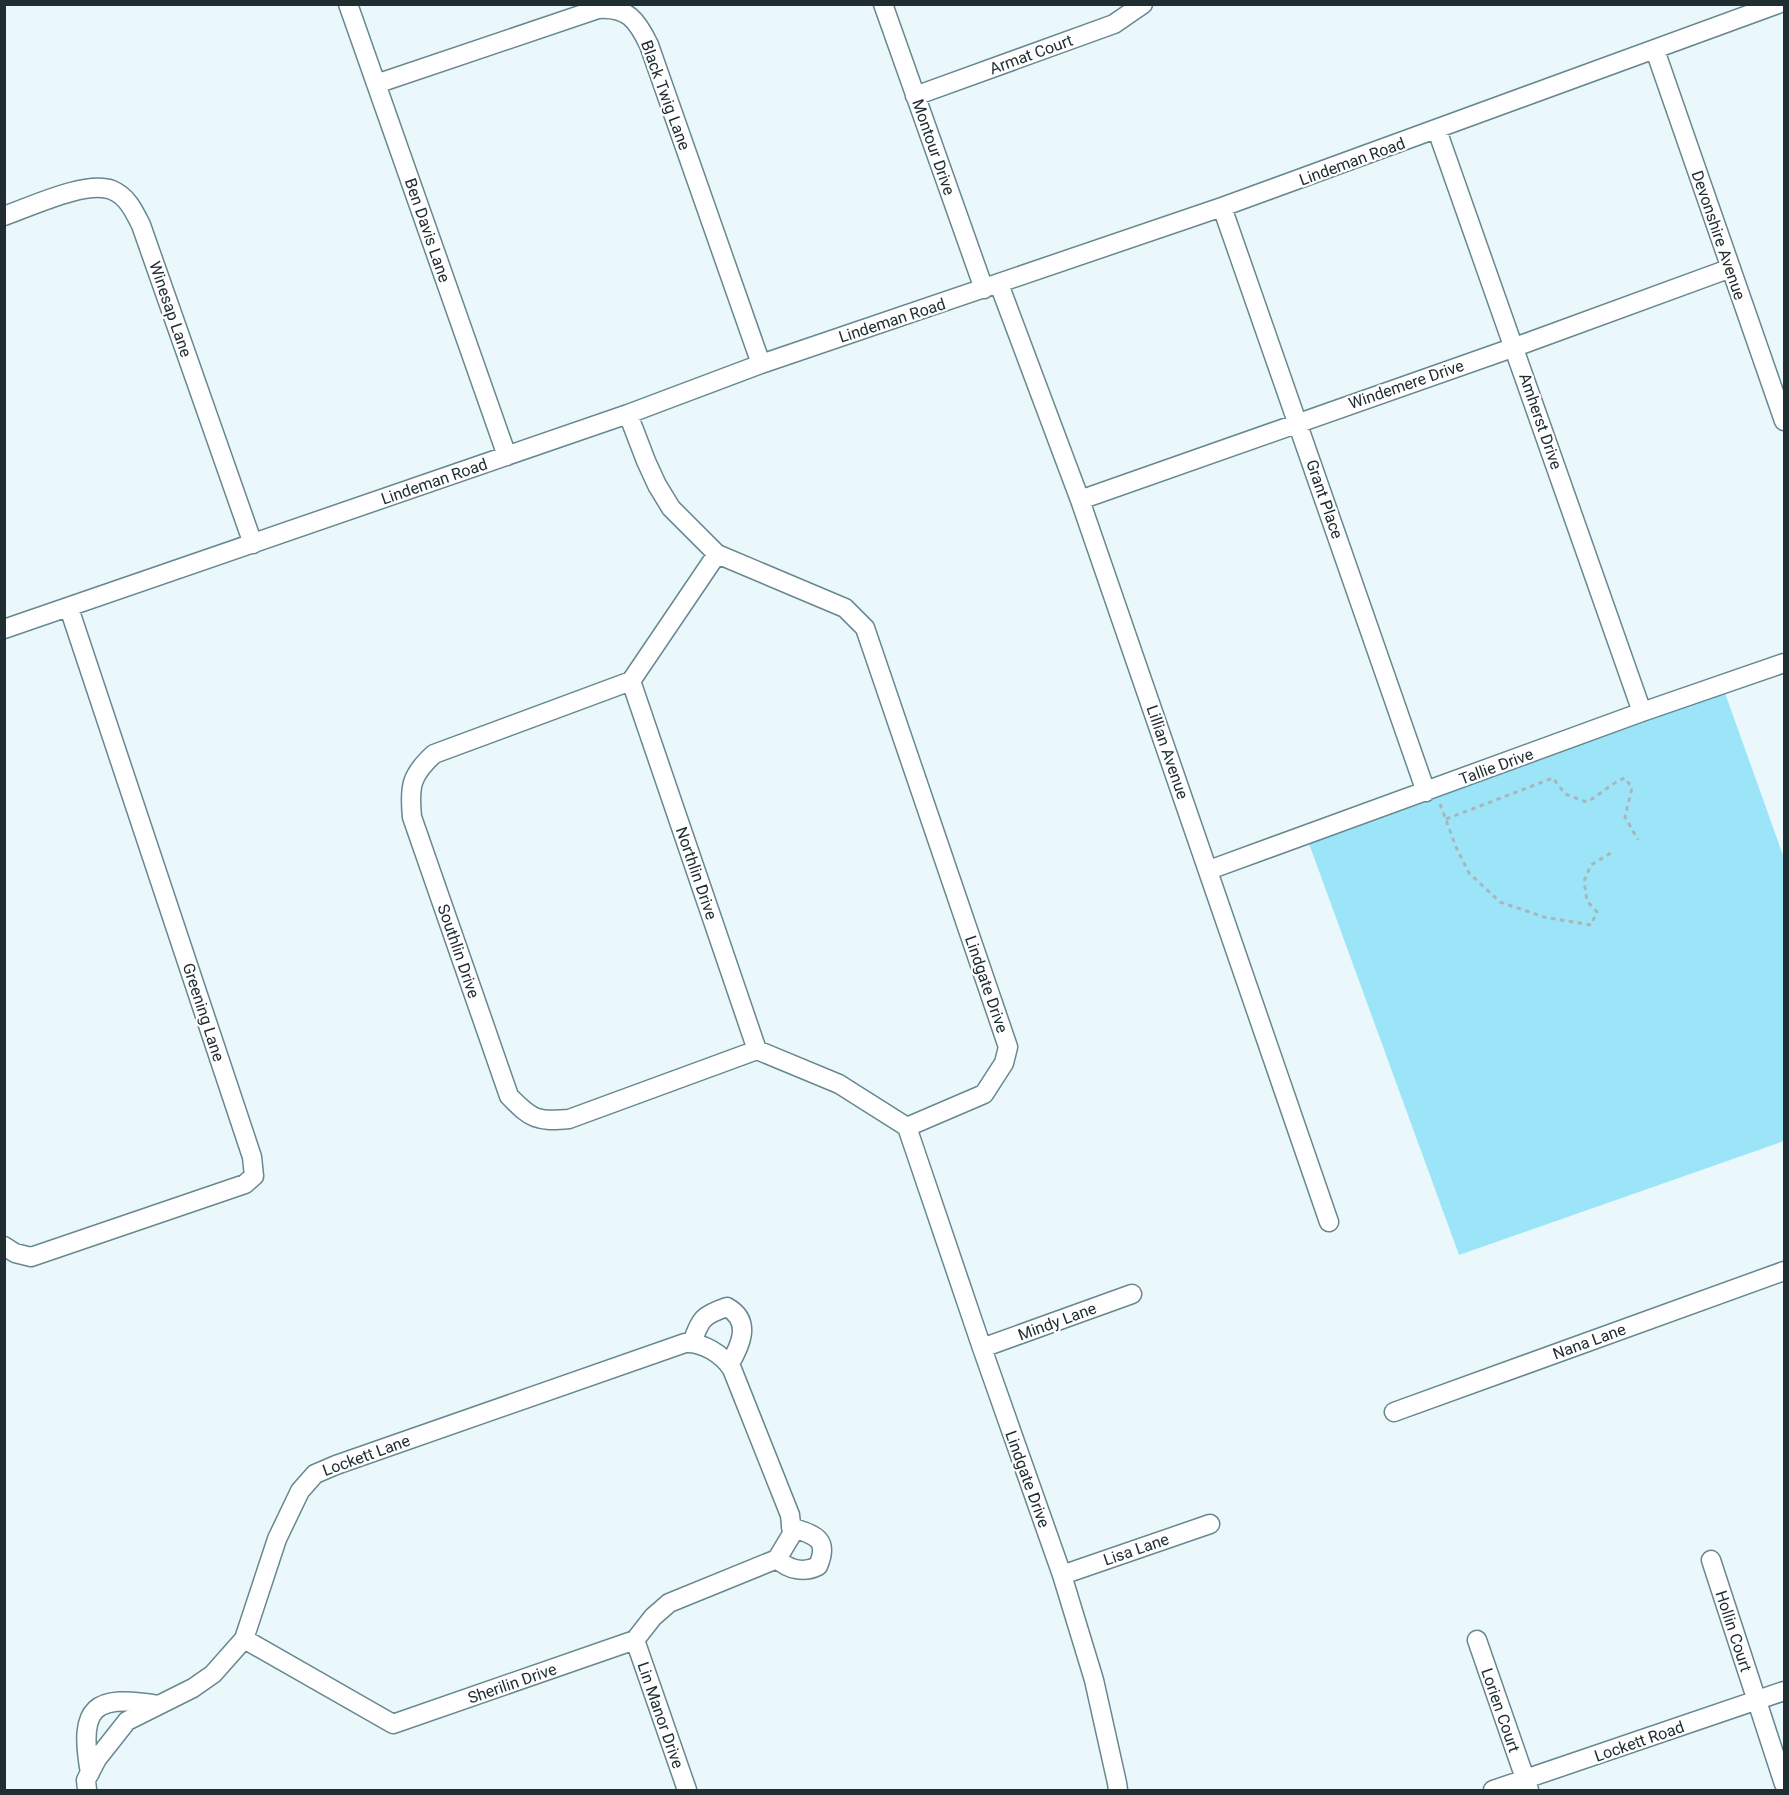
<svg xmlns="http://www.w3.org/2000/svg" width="1789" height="1795" font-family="Roboto,sans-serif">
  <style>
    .green { fill: #9ce5f9 }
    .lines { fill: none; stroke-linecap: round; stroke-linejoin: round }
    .minor-casing { stroke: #678791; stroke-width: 21 }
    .path { stroke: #a8b6ba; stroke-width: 3; stroke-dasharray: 4.5 4.5; stroke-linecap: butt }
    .minor { stroke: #fff; stroke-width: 18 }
    .labels { text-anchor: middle; stroke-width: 4.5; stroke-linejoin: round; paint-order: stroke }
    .street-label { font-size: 16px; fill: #202d31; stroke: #fff }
  </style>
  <rect width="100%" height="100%" fill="#eaf8fc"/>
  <path class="green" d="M1725,693L1784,858V1141L1459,1255L1308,841Z"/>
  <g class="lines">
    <g class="minor-casing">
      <path id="minor" d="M348,4L507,456
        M883,4L984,289
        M1655,50L1784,421
        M376,84L598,9C628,7 637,20 649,45L761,364
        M915,96L1114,24L1143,4
        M1437,130L1642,712
        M1222,207L1426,792
        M4,216C30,207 86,180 112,190C127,196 134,211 141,225L253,544
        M999,284L1080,500L1329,1222
        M628,414L646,461L657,485L671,508L717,554L845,608L865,628L1008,1047L1004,1063L984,1094L907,1127L982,1348L1062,1575L1094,1680L1117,1783L1118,1790
        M1080,500L1515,347L1731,268
        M717,554L631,681L757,1050L839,1084L907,1127
        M4,629L628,414L761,364L1222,207L1778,4
        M631,681L434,754C411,775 409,786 412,817L509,1096C531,1119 537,1122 569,1119L757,1050
        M1209,870L1642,712L1784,663
        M4,1246L15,1253L31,1257L245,1184L254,1176L252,1157L69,608
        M692,1343C700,1319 703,1315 727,1307C752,1321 741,1345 729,1365
        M982,1348L1132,1294
        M1394,1412L1784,1271
        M777,1559C789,1570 804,1573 818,1566C830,1538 814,1535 791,1527
        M1711,1560L1784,1784
        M1062,1575L1210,1524
        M635,1640L687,1790
        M1477,1640L1529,1790
        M90,1773C78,1706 94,1694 159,1705
        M87,1790L86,1780L97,1759L127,1721L193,1688L213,1674L244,1639L277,1539L300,1491L315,1474L336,1465L685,1343C703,1342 722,1354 732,1369L790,1515L792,1534L777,1559L669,1603L653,1617L635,1640L393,1724L244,1639
        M1493,1790L1784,1691"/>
    </g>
    <path class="path" d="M1440,804L1456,847L1469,873L1500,902L1544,917L1591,925L1597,912L1587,901L1584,881L1591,865L1614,851
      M1446,819L1553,778L1565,794L1587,802C1600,795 1611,783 1625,778L1632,788L1625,817L1638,840"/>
    <use href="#minor" class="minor"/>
  </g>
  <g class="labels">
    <g class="street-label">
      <text transform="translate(1031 54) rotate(-20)" y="6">Armat Court</text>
      <text transform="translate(666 95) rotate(70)" y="6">Black Twig Lane</text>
      <text transform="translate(934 147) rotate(71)" y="6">Montour Drive</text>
      <text transform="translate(1352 161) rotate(-20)" y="6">Lindeman Road</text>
      <text transform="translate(428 230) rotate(71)" y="6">Ben Davis Lane</text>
      <text transform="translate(1719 235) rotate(71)" y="6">Devonshire Avenue</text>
      <text transform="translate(171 309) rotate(71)" y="6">Winesap Lane</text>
      <text transform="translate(892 320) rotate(-18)" y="6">Lindeman Road</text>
      <text transform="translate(1406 384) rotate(-19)" y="6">Windemere Drive</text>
      <text transform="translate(1541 421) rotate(71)" y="6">Amherst Drive</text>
      <text transform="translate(434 481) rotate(-19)" y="6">Lindeman Road</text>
      <text transform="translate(1325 499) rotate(71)" y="6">Grant Place</text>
      <text transform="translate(1168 752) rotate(71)" y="6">Lillian Avenue</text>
      <text transform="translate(1496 766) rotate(-20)" y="6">Tallie Drive</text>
      <text transform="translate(697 873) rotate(71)" y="6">Northlin Drive</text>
      <text transform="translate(459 951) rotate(71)" y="6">Southlin Drive</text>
      <text transform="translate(987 984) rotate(71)" y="6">Lindgate Drive</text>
      <text transform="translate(204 1012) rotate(72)" y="6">Greening Lane</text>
      <text transform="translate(1057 1321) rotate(-20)" y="6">Mindy Lane</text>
      <text transform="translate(1589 1341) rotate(-20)" y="6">Nana Lane</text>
      <text transform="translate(366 1455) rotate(-20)" y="6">Lockett Lane</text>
      <text transform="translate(1028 1479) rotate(70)" y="6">Lindgate Drive</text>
      <text transform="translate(1136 1549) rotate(-19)" y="6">Lisa Lane</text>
      <text transform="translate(1734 1631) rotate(72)" y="6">Hollin Court</text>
      <text transform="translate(512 1683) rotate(-19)" y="6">Sherilin Drive</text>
      <text transform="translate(1501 1710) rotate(71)" y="6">Lorien Court</text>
      <text transform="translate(661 1715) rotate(71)" y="6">Lin Manor Drive</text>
      <text transform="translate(1639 1741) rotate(-19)" y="6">Lockett Road</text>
    </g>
  </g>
  <rect width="1789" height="1795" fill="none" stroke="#202d31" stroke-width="12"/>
</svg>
